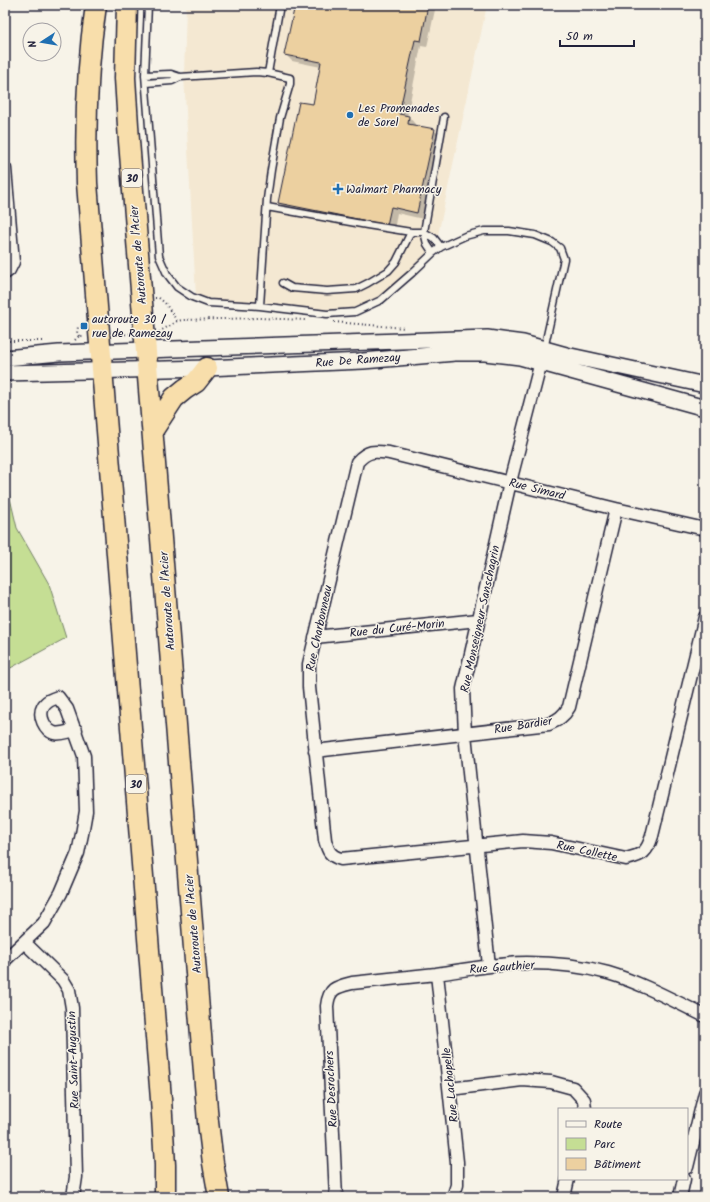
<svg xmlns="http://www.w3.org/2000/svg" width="710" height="1202" font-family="Kalam,sans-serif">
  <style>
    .built { fill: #f4e8d2 }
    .green { fill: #c5de94; stroke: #748068 }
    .shadow { fill: #0003 }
    .building { fill: #ecd0a0; stroke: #22223b }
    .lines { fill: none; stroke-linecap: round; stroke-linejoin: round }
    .service-casing { stroke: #22223b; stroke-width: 9 }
    .minor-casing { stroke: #22223b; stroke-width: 15 }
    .tertiary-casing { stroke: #22223b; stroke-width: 18 }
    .trunk-casing { stroke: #22223b; stroke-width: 23 }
    .path { stroke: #22223b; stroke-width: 2; stroke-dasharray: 1 3; stroke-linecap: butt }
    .service { stroke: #f7f3e8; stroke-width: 6 }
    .minor { stroke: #f7f3e8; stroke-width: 12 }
    .tertiary { stroke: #f7f3e8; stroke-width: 15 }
    .trunk { stroke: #f8deab; stroke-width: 20 }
    .poi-dot { fill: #1f6fb2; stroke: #f7f3e8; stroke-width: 1.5 }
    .labels { text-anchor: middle; stroke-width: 3; stroke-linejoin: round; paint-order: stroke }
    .shield { fill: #f7f3e8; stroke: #62616f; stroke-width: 1 }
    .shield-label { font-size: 11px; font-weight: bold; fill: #22223b }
    .poi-label { font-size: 12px; fill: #22223b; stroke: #f7f3e8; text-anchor: start }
    .street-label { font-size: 12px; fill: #22223b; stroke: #f7f3e8 }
  </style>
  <rect width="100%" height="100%" fill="#f7f3e8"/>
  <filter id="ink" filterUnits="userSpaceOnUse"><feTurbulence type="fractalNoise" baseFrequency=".025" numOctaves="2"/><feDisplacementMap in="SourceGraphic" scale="8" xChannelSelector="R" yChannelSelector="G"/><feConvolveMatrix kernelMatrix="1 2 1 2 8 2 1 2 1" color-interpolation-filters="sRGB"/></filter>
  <g filter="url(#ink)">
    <path class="built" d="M186,5H487L435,249L379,298L355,309L326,311L196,297L184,75Z"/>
    <path class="green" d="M5,477L17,528L49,584L66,638L5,671Z"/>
    <path class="shadow" d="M296,5H436L427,47L421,46L407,117H409L415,124V126L434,130L441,137L423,219L397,213L394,231L286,209L279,203L313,106L321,67L292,61L285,54Z"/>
    <path class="building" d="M295,5H428L421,41L415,40L399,114L409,116L408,124L435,129L417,213L391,207L387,225L278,203L299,102L313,104L321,62L284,55Z"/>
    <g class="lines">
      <g class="service-casing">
        <path id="service" d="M148,5L145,75L159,256L167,274L177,287L192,297L208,303L260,306L327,314L355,312L381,300L412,273L433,253L441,247L465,236L484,231H509L535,235L552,242L560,248L564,259L544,349
          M268,73L280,5
          M145,75L171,74L180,77L256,72L268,73L290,78V84L280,118L271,170L267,199L260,306
          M146,83L172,81L180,77
          M267,207L367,225L411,232H424L434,238L441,247
          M433,253L427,244L424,232L444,117
          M283,283L292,288L327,291L356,289L368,283L388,271L396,262L411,232"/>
      </g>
      <g class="minor-casing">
        <path id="minor" d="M5,169L13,262L9,270L5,273
          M705,529L616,509L389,453C374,451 368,450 357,462L309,664V687L325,840C328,851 330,856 341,859L523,841L551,843L626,859C643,855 647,852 652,836L705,617
          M315,637L478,620
          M315,751L549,724C558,720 564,716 569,707L616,509
          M24,942L63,980L69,990L72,1008L76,1177L73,1197
          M5,960L44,923L61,893L78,853L82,834L86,811L84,756L67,709L58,697C52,699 46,701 43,707C38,716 45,730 54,733C61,735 69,731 76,730
          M489,966L465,734L463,689L510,482L543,354
          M437,974L457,1162V1185L453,1197
          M450,1089L522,1080L551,1082L573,1088L584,1100L585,1109
          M687,1167L705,1093
          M336,1197L327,1006C329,988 336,987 352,983C380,980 408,977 436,974C466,970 497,963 527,963C553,963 583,966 608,973C642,983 674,1001 705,1016
          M564,1197L568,1179
          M680,1197L684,1179"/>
      </g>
      <g class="tertiary-casing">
        <path id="tertiary" d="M5,358L59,353L487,338L523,343L566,355L705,385
          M5,373L207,368L363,361L455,353H485L520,357L705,408"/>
      </g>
      <g class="trunk-casing">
        <path id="trunk" d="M96,5C87,64 85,123 87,183L161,1099L165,1165V1197
          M127,5L125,78L129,141L208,1122L213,1163L219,1197
          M153,430L174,398L185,389L196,382L207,368"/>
      </g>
      <path class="path" d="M155,298H159L165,303L177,321
        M334,322L405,328
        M159,332L177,321L182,320L259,318L306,320
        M113,335L131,334
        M79,336L77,333L78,327L84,326
        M75,340L79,336H85
        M5,341H43"/>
      <use href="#service" class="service"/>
      <use href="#minor" class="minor"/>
      <use href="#tertiary" class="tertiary"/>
      <use href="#trunk" class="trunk"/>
    </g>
  </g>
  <g class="poi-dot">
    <circle cx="350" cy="115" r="4"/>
    <path d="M336 183h4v4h4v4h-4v4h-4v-4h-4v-4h4z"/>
    <rect x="80" y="322" width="8" height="8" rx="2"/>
  </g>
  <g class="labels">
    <g class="shield">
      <rect x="122" y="169" width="20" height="18" rx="3"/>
      <rect x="126" y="775" width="20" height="18" rx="3"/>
    </g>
    <g class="shield-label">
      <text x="132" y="182">30</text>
      <text x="136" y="788">30</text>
    </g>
    <g class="poi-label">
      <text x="358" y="112">Les Promenades<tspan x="358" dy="14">de Sorel</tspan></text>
      <text x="346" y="193">Walmart Pharmacy</text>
      <text x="92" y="323">autoroute 30 /<tspan x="92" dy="14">rue de Ramezay</tspan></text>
    </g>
    <g class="street-label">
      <text transform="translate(138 255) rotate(-95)" y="4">Autoroute de l'Acier</text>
      <text transform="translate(358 360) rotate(-4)" y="4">Rue De Ramezay</text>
      <text transform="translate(537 489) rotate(14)" y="4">Rue Simard</text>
      <text transform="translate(167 601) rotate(-94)" y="4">Autoroute de l'Acier</text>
      <text transform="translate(480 619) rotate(-78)" y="4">Rue Monseigneur-Sanschagrin</text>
      <text transform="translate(319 628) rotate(-78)" y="4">Rue Charbonneau</text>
      <text transform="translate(397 628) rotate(-6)" y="4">Rue du Curé-Morin</text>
      <text transform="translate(523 725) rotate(-9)" y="4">Rue Bardier</text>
      <text transform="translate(587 851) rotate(12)" y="4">Rue Collette</text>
      <text transform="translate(193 924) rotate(-95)" y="4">Autoroute de l'Acier</text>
      <text transform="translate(502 967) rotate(-4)" y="4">Rue Gauthier</text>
      <text transform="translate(73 1060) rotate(-92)" y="4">Rue Saint-Augustin</text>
      <text transform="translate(450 1085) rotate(-96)" y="4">Rue Lachapelle</text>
      <text transform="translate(331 1089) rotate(-93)" y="4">Rue Desrochers</text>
    </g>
  </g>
  <rect width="710" height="1202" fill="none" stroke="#f7f3e8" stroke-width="20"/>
  <rect x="10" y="10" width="690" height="1182" fill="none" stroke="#22223b" stroke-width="1.5" filter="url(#ink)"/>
  <rect x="558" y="1108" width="130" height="72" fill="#f7f3e8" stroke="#a29fa3"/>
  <rect x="566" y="1121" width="20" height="6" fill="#f7f3e8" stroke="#a29fa3"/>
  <text x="594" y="1128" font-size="12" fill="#22223b">Route</text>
  <rect x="566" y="1138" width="20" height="12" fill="#c5de94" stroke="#a29fa3"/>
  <text x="594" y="1148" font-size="12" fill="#22223b">Parc</text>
  <rect x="566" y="1158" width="20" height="12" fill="#ecd0a0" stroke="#a29fa3"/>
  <text x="594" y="1168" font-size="12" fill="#22223b">Bâtiment</text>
  <g transform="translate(42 42) rotate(258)"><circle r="19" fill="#f7f3e8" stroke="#a29fa3"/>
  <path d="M0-3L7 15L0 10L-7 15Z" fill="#1f6fb2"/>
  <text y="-6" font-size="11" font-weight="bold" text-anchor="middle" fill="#22223b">N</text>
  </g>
  <path d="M560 40v6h74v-6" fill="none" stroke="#22223b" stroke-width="2"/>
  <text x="566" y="40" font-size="12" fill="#22223b" stroke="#f7f3e8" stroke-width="3" paint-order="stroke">50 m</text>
</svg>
